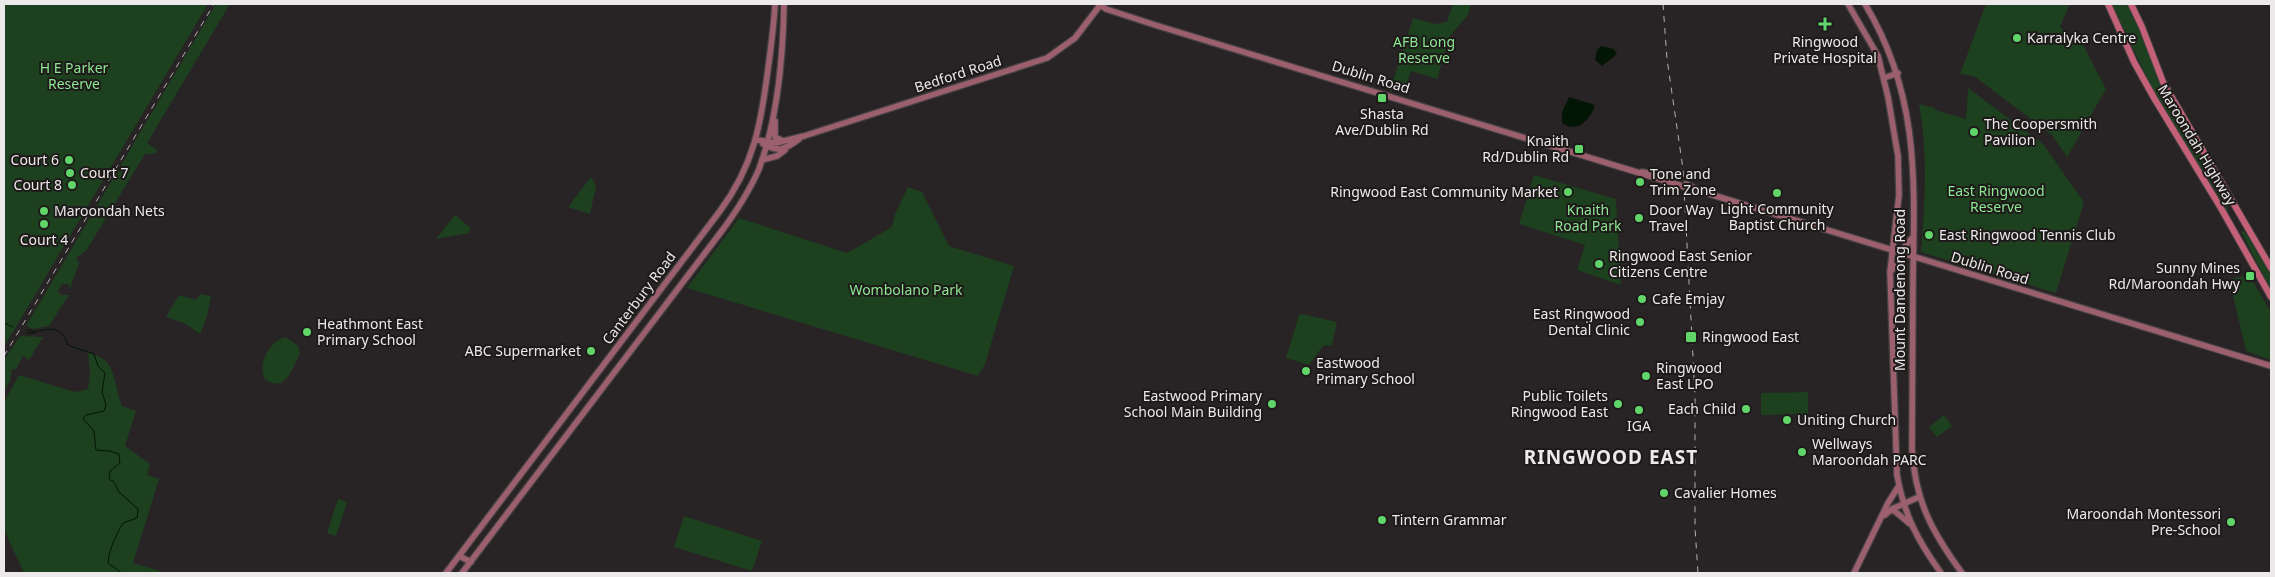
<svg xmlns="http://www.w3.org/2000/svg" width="2275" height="577" font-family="'Noto Sans',sans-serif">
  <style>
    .green { fill: #1d401f }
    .water { fill: #031605 }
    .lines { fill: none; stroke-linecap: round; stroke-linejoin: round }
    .stream { stroke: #031605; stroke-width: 1 }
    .major-casing { stroke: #464142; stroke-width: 8 }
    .highway-casing { stroke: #464142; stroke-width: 8 }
    .major { stroke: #9c5f6d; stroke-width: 5.5 }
    .highway { stroke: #c46179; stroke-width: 6 }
    .rail { stroke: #b4b0b1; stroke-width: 1; stroke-dasharray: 6 6; stroke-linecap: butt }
    .major-bridge-casing { stroke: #464142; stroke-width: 8; stroke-linecap: butt }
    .major-bridge { stroke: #9c5f6d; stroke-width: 5.5 }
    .poi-dot { fill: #60d56a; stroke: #1e1a1a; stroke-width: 2 }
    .labels { text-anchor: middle; stroke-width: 4; stroke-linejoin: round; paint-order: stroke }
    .poi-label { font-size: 14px; fill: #ece9ea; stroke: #1e1a1a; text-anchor: start }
    .park-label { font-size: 14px; fill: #8de792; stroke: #1e1a1a }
    .street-label { font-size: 14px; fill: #ece9ea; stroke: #1e1a1a }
    .district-label { font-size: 19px; font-weight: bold; letter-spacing: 1px; fill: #ece9ea; stroke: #1e1a1a }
  </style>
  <rect width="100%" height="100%" fill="#282324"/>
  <path class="green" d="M4,4H208L4,347Z
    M216,4H230L147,143L157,150L156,153L145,154L86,251L76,258L79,263L70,288L68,284H62L58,291L61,295H69L49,326L33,329L26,326Z
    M1453,4H1471L1468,15L1450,36L1437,79L1411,71L1404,94L1390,90L1413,18L1435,24L1447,22Z
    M1986,4H2070L2060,27L2072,36L2079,37L2106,89L2067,157L2052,135L1974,76L1960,74Z
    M2112,4H2127L2144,41L2161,84L2227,204L2229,213L2153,90Z
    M1968,88L2043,144L2084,202L2056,293L1921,252C1925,202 1928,153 1919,104L1935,108V110L1966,119Z
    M1534,175L1616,199L1621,285L1577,270L1585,245L1519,224Z
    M591,177L596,186L590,214L568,207Z
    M908,187L922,192L949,246L1014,266L985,364L978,376L687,288L739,218L847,253L892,227L895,214Z
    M455,215L471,228L469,233L436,239Z
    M2243,230L2248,236L2271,275V290L2241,232Z
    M2249,275L2271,312V360L2246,351L2229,279Z
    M200,294L211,296L207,316L200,334L184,323L166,317L179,295L196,300Z
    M1302,314L1337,322L1332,345L1323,346L1309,365L1286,358L1299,315Z
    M20,336L43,337L29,360L23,356L16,369H12L10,381L4,392V360Z
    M286,337L298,346L300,354C291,370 286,394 265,379C257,364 270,340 286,337Z
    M88,353C118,358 113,384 122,406L136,411L125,446L150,464L147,475L159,479L133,563L166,573H24L4,530V402L19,375L75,392L88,389L90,374Z
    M1808,392V414L1761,415V393Z
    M1944,415L1952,426L1937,437L1929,427Z
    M338,499L347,502L336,536L327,533Z
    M684,516L762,541L752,571L674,547Z"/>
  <path class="water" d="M1601,46L1614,49L1617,54L1602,66L1595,60L1597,50Z
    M1569,97L1595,105C1591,119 1577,134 1562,123V112Z"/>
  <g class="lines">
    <path class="stream" d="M4,323L13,327
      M27,330C43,336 57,317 68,345L94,354L98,366L105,373L102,392L106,405L104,411L86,415L83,419L94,431L96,450L110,451L119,454L120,463L110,471L109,479L114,482L119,492L138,509L137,518L123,523C116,536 109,548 108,563L122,573
      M26,333H36"/>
    <g class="major-casing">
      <path id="major" d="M1848,4L1878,56L1888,97L1898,156L1899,195L1890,272L1897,475C1904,515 1918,541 1941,573
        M1865,4C1918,92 1915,175 1913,275C1913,333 1912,391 1912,449C1915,501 1932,532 1962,573
        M1100,5L1106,9L1155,25L1679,185
        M1884,78L1898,73
        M775,121V137L783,141
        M757,140L776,143L804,136L1047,58L1075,38L1101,4
        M763,144C778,153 786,149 799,139
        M762,160L777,156L785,150
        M1642,172L1662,176
        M1686,184L1703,192L2271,366
        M1900,252L1913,237
        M1890,272L1906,254
        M1892,509L1910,524
        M1885,515L1892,509L1919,497
        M459,556L471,562
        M446,573L720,211C754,165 761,124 768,69C771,47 774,25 775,4
        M462,573L724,228C737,210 750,190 759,169C778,118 783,58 784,4
        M1854,573L1888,503L1898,487"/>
    </g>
    <g class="highway-casing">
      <path id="highway" d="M2108,4L2134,62L2154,98L2222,210L2271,297
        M2131,4L2142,27L2163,82L2271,268"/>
    </g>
    <use href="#major" class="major"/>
    <use href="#highway" class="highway"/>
    <path class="rail" d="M1663,4L1667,59L1683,169L1695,395V528L1698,573
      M4,356L214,4"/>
    <g class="major-bridge-casing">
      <path id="major-bridge" d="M1679,185L1687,188"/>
    </g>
    <use href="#major-bridge" class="major-bridge"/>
  </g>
  <g class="poi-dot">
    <path d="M1822.5 16.5h5v5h5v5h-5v5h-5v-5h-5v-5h5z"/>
    <circle cx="2017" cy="38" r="5"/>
    <rect x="1377" y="93" width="10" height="10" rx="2.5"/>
    <circle cx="1974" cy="132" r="5"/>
    <rect x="1574" y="144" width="10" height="10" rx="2.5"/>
    <circle cx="69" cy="160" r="5"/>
    <circle cx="70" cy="173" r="5"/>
    <circle cx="1640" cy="182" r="5"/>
    <circle cx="72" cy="185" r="5"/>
    <circle cx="1568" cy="192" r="5"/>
    <circle cx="1777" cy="193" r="5"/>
    <circle cx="44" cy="211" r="5"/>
    <circle cx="1639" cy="218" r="5"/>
    <circle cx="44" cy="224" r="5"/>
    <circle cx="1929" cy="235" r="5"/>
    <circle cx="1599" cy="264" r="5"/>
    <rect x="2245" y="271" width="10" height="10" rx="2.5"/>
    <circle cx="1642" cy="299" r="5"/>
    <circle cx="1640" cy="322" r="5"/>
    <circle cx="307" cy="332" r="5"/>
    <rect x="1685" y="331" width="12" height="12" rx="2.5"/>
    <circle cx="591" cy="351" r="5"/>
    <circle cx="1306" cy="371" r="5"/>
    <circle cx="1646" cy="376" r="5"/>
    <circle cx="1272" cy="404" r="5"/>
    <circle cx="1618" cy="404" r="5"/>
    <circle cx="1746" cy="409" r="5"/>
    <circle cx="1639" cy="410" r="5"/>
    <circle cx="1787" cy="420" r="5"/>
    <circle cx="1802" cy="452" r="5"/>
    <circle cx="1664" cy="493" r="5"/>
    <circle cx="1382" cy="520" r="5"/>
    <circle cx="2231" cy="522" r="5"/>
  </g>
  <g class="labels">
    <g class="poi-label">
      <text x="2027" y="43">Karralyka Centre</text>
      <text x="1825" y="47" text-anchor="middle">Ringwood<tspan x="1825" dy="16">Private Hospital</tspan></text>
      <text x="1382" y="119" text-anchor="middle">Shasta<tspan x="1382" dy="16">Ave/Dublin Rd</tspan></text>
      <text x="1984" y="129">The Coopersmith<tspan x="1984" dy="16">Pavilion</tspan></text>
      <text x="1569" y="146" text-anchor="end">Knaith<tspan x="1569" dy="16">Rd/Dublin Rd</tspan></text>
      <text x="59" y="165" text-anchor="end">Court 6</text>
      <text x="80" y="178">Court 7</text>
      <text x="1650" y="179">Tone and<tspan x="1650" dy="16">Trim Zone</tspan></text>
      <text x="62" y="190" text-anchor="end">Court 8</text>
      <text x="1558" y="197" text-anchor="end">Ringwood East Community Market</text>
      <text x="1777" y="214" text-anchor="middle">Light Community<tspan x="1777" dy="16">Baptist Church</tspan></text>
      <text x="1649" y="215">Door Way<tspan x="1649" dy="16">Travel</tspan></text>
      <text x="54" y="216">Maroondah Nets</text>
      <text x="1939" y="240">East Ringwood Tennis Club</text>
      <text x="44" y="245" text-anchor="middle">Court 4</text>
      <text x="1609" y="261">Ringwood East Senior<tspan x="1609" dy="16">Citizens Centre</tspan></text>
      <text x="2240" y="273" text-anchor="end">Sunny Mines<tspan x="2240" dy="16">Rd/Maroondah Hwy</tspan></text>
      <text x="1652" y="304">Cafe Emjay</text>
      <text x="1630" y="319" text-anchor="end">East Ringwood<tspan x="1630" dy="16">Dental Clinic</tspan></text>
      <text x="317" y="329">Heathmont East<tspan x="317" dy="16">Primary School</tspan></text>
      <text x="1702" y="342">Ringwood East</text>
      <text x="581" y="356" text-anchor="end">ABC Supermarket</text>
      <text x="1316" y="368">Eastwood<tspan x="1316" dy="16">Primary School</tspan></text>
      <text x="1656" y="373">Ringwood<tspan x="1656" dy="16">East LPO</tspan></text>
      <text x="1262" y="401" text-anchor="end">Eastwood Primary<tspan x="1262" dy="16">School Main Building</tspan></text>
      <text x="1608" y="401" text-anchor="end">Public Toilets<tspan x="1608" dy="16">Ringwood East</tspan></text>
      <text x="1736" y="414" text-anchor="end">Each Child</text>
      <text x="1797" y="425">Uniting Church</text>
      <text x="1639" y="431" text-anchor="middle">IGA</text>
      <text x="1812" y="449">Wellways<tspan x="1812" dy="16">Maroondah PARC</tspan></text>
      <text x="1674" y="498">Cavalier Homes</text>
      <text x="2221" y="519" text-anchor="end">Maroondah Montessori<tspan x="2221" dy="16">Pre-School</tspan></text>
      <text x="1392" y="525">Tintern Grammar</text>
    </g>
    <g class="park-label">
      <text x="1424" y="47">AFB Long<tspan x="1424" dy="16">Reserve</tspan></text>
      <text x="74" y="73">H E Parker<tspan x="74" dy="16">Reserve</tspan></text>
      <text x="1996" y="196">East Ringwood<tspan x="1996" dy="16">Reserve</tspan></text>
      <text x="1588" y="215">Knaith<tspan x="1588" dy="16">Road Park</tspan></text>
      <text x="906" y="295">Wombolano Park</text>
    </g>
    <g class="street-label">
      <text transform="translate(958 74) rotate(-18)" y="5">Bedford Road</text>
      <text transform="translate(1371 77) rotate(17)" y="5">Dublin Road</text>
      <text transform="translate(2197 145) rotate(59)" y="5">Maroondah Highway</text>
      <text transform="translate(1990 268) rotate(17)" y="5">Dublin Road</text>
      <text transform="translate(1900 290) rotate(-90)" y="5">Mount Dandenong Road</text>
      <text transform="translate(639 298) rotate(-53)" y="5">Canterbury Road</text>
    </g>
    <g class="district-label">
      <text x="1611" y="464">RINGWOOD EAST</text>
    </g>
  </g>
  <rect width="2275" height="577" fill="none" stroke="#ece9ea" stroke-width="10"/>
</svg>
